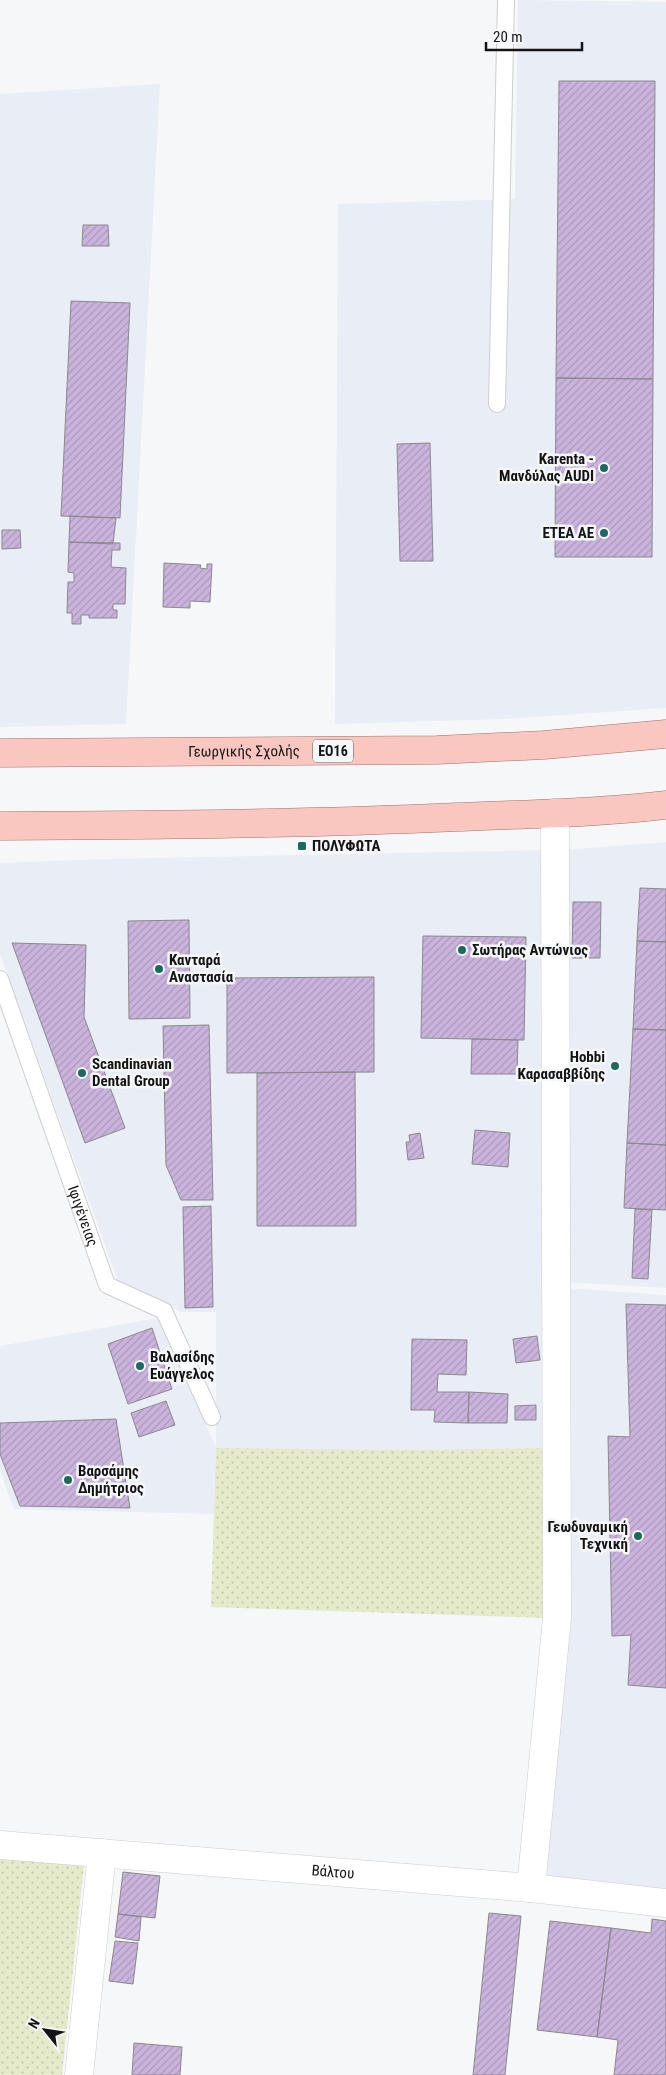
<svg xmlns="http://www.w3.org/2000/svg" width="666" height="2075" font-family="'Roboto Condensed',sans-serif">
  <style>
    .built { fill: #e8edf6 }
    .grass { fill: url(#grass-dots) }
    .building { fill: url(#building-hatch); stroke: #8a898b }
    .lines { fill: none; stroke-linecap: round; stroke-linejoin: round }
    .service-casing { stroke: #cdced0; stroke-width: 18 }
    .minor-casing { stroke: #cdced0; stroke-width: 29 }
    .primary-casing { stroke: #a67069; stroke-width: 29 }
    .service { stroke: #fff; stroke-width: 16 }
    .minor { stroke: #fff; stroke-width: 28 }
    .primary { stroke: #f9c7c0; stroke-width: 28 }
    .poi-dot { fill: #1d6863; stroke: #f6f7f9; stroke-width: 2 }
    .labels { text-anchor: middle; stroke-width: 5; stroke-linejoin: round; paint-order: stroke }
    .shield { fill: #f6f7f9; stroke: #585859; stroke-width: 1 }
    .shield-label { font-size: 14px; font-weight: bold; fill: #141415 }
    .poi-label { font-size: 15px; font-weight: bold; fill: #141415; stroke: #f6f7f9; text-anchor: start }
    .street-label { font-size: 15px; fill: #141415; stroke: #f6f7f9 }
  </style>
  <defs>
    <pattern id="grass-dots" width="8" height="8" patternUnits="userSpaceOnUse" patternTransform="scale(1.25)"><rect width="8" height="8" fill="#e5eacb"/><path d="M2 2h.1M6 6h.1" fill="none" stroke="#c4c8ad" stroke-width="1.8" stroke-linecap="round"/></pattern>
    <pattern id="building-hatch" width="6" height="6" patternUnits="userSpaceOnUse" patternTransform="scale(1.25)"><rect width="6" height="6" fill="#cab3dc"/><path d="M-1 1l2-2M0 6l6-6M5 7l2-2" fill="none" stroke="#ad99bc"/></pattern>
  </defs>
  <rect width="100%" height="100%" fill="#f6f7f9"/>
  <path class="built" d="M518,0L666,2V708L503,719L335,724L338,204L515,199Z
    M160,84L126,724L0,727V94Z
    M666,842V1288L566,1282L564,850Z
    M548,850V1448L403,1450L216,1449L214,1514L14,1509L0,1471V1346L158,1318L216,1447V1312H180L119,1284L0,954V863L106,859Z
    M565,1288L666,1295V1894L542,1879Z"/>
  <path class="grass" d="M216,1448L403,1450L548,1448V1618L211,1607Z
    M0,1857L84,1865L62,2075H0Z"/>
  <path class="building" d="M559,81H655L653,379L556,378Z
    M83,225H108L109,246H82Z
    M71,301L130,303L120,518L61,516Z
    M556,378L653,379L652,557H555Z
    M430,443L433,561H400L397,444Z
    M70,516L116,518L113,544L69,542Z
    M2,530H20L21,548L2,549Z
    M69,542L120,543V550H112L111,567L126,568L125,604H113V610H117V618H89V615H81V624H72V613H67L68,582H74V573L68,572Z
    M164,563L201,565L200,568L207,569V564H212L210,602L190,601V608L163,607Z
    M640,888L666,889V942L637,941Z
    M573,902H601L600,958H572Z
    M189,920L190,1018L129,1019L128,921Z
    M423,936L526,937L524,1040L421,1038Z
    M637,941L666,942V1030L633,1029Z
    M12,943L86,945L84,1017L125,1128L85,1143Z
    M374,977V1072L227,1073V978Z
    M209,1025L213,1200H181L166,1165L163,1026Z
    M633,1029L666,1030V1145L627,1143Z
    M472,1039L518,1040L517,1074H471Z
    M355,1072L356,1226H257V1073Z
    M475,1130L510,1133L508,1167L472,1164Z
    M420,1133L424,1158L408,1160L406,1142H410L409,1135Z
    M627,1143L666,1145V1210L624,1208Z
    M211,1206L213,1307L185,1308L183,1207Z
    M635,1209L652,1210L648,1279L632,1278Z
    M626,1304L666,1305V1688L628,1685L631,1635L612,1636L608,1436L630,1437Z
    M152,1328L172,1389L128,1404L108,1344Z
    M537,1336L540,1360L516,1363L513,1339Z
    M412,1339L467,1340L466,1375L438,1374L437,1392H469L468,1423L434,1422L435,1410H411Z
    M469,1392L508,1394L507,1423H468Z
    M166,1401L175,1425L139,1437L131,1413Z
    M536,1405V1420H515V1406Z
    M116,1419L130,1508L20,1506L0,1454V1423Z
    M123,1872L160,1876L155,1918L118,1914Z
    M489,1913L521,1916L505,2075H473Z
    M118,1914L141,1917L139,1941L115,1937Z
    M652,1919L666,1921V2075H614L618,2040L597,2037L611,1928L651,1933Z
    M550,1921L611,1928L597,2037L537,2030Z
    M115,1941L138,1943L133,1984L109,1981Z
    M134,2043L182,2047L180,2075H132Z"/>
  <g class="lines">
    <g class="service-casing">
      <g id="service">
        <path d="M497,404L506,0"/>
        <path id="s1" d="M0,979L107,1285L164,1311L212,1417"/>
      </g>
    </g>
    <g class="minor-casing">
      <g id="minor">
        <path id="s2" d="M0,1845L531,1888L666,1903"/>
        <path d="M531,1888L557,1618L555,813"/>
        <path d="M79,2075L102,1853"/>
      </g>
    </g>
    <g class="primary-casing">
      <g id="primary">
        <path id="s3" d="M0,753L437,750L544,745L666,734"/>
        <path d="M0,826C153,825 305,824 458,817C527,814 597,813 666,805"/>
      </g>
    </g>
    <use href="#service" class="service"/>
    <use href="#minor" class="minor"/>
    <use href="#primary" class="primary"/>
  </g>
  <g class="poi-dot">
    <circle cx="604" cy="468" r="5"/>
    <circle cx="604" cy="533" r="5"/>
    <rect x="297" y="841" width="10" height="10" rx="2.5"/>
    <circle cx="462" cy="950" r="5"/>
    <circle cx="159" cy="969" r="5"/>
    <circle cx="615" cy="1066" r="5"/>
    <circle cx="82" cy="1073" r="5"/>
    <circle cx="140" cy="1366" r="5"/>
    <circle cx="68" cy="1480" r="5"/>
    <circle cx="638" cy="1536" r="5"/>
  </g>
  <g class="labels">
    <rect class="shield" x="313" y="739.5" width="40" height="23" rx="4"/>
    <g class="shield-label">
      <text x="333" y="756">ΕΟ16</text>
    </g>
    <g class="poi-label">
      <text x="594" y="464" text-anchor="end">Karenta -<tspan x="594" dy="17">Μανδύλας AUDI</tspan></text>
      <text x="594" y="538" text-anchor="end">ΕΤΕΑ ΑΕ</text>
      <text x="312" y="851">ΠΟΛΥΦΩΤΑ</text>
      <text x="472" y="955">Σωτήρας Αντώνιος</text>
      <text x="169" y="965">Κανταρά<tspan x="169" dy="17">Αναστασία</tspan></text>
      <text x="605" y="1062" text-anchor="end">Hobbi<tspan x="605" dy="17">Καρασαββίδης</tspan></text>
      <text x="92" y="1069">Scandinavian<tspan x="92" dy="17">Dental Group</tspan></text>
      <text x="150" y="1362">Βαλασίδης<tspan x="150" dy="17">Ευάγγελος</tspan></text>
      <text x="78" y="1476">Βαρσάμης<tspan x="78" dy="17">Δημήτριος</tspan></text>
      <text x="628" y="1532" text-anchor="end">Γεωδυναμική<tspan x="628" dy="17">Τεχνική</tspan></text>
    </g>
    <g class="street-label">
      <text dy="5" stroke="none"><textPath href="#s3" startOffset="244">Γεωργικής Σχολής</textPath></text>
      <text dy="5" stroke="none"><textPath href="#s1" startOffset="251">Ιφιγένειας</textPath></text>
      <text dy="5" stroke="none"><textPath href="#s2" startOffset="334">Βάλτου</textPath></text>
    </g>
  </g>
  <g transform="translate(45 2030) rotate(300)" stroke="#f6f7f9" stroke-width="4" paint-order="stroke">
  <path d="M0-4L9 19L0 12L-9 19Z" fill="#141415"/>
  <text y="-8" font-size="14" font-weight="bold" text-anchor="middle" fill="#141415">N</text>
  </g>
  <path d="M486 42v8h96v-8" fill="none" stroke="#141415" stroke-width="2.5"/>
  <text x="493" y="42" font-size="15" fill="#141415" stroke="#f6f7f9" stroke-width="4" paint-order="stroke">20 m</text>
</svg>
